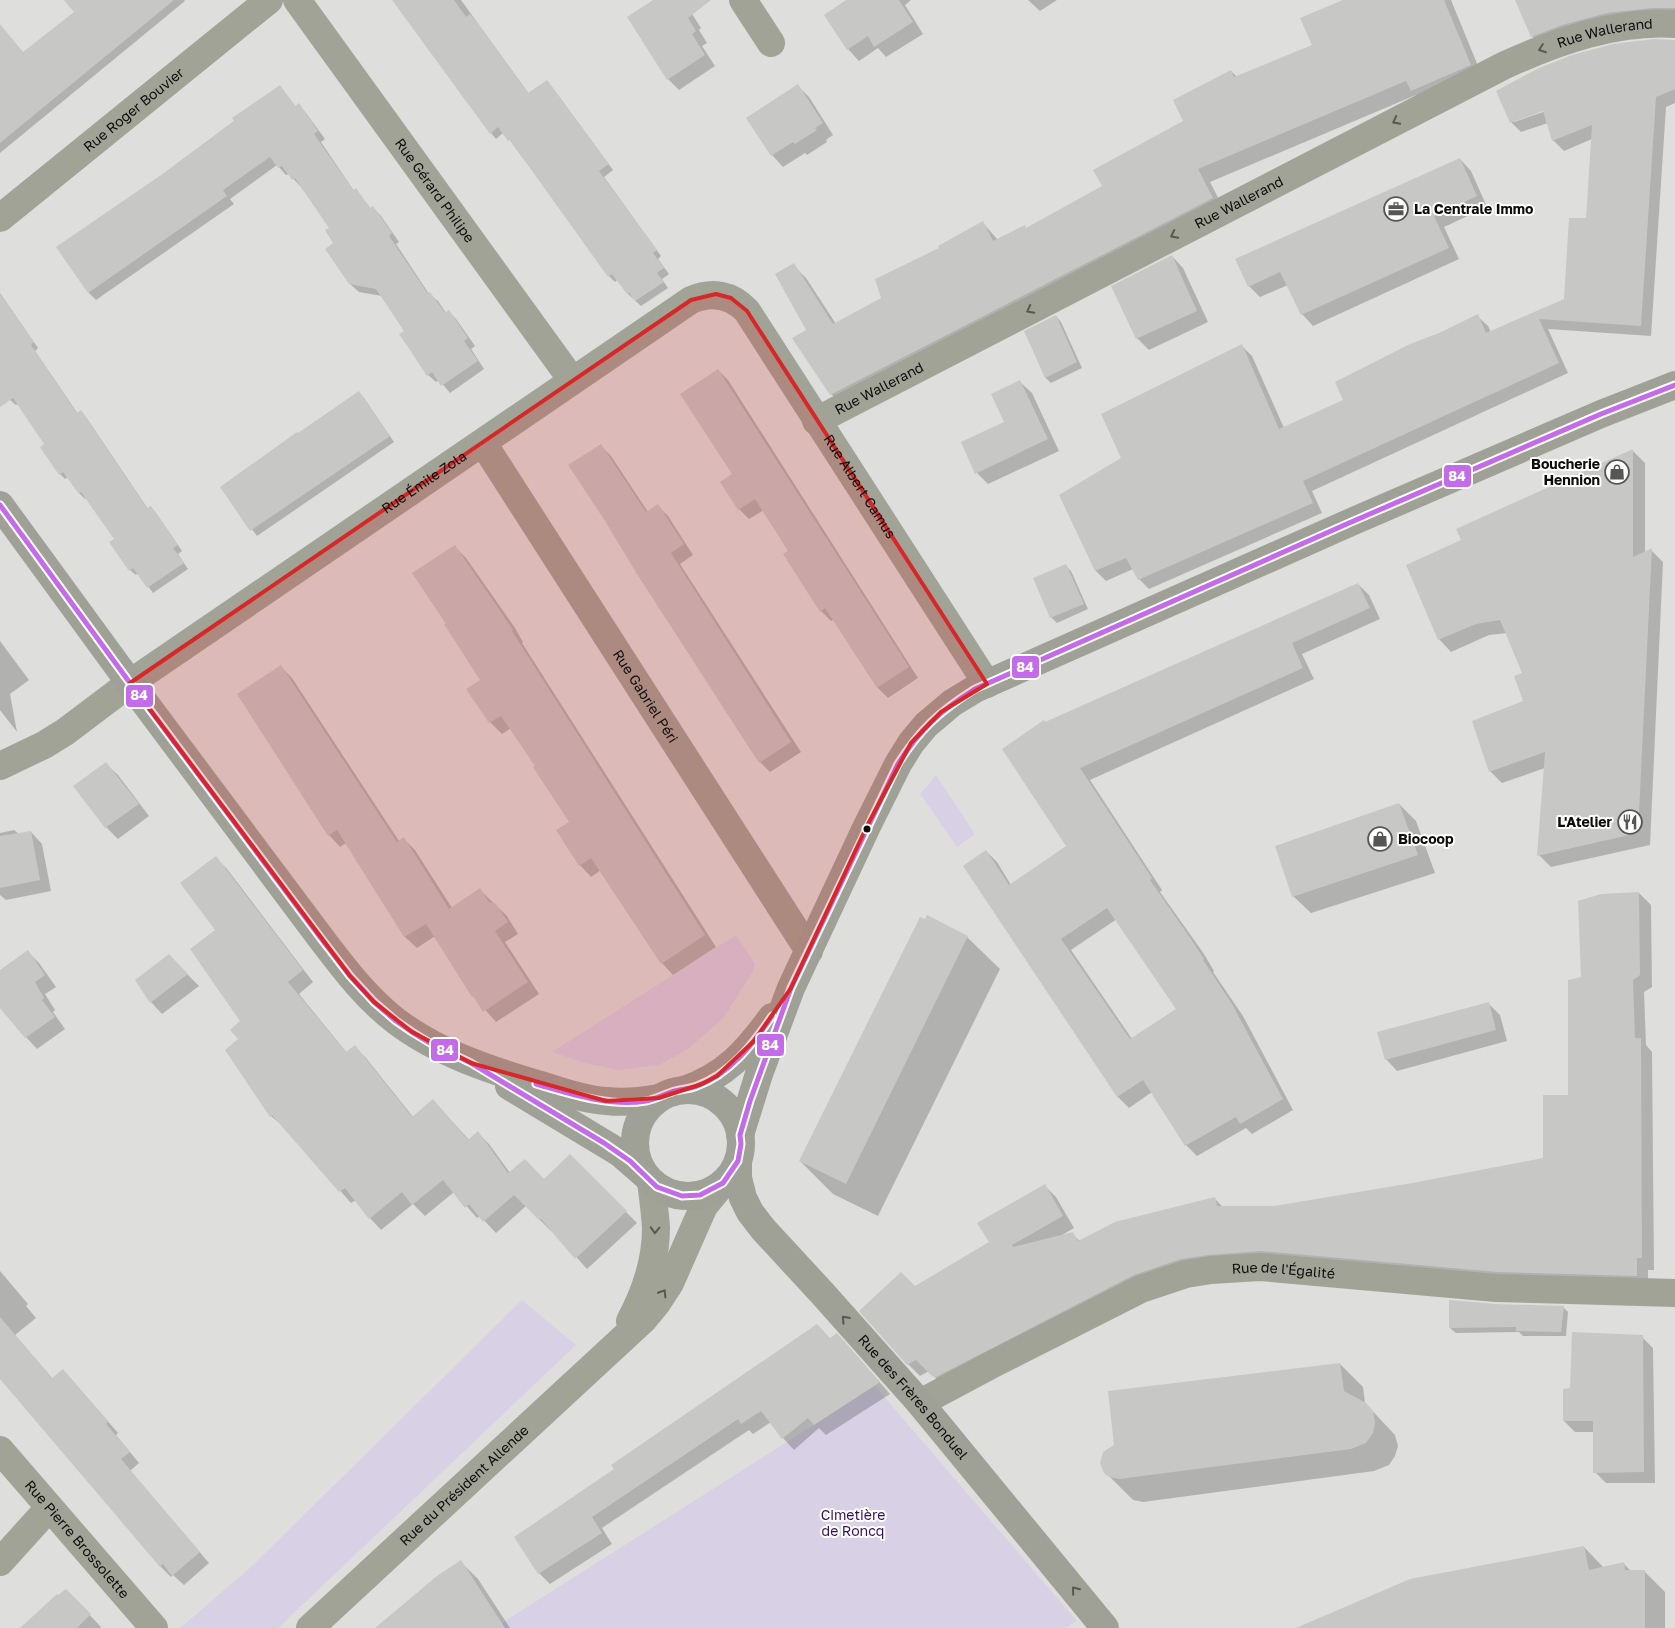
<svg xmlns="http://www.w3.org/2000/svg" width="1675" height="1628" font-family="'Golos Text',sans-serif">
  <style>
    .green { fill: #d8d1e5 }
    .shadow { fill: #0003; fill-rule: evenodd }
    .building { fill: #c7c7c6; fill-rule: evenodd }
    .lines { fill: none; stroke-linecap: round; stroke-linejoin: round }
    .street { stroke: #a2a397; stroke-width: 28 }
    .secondary { stroke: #9fa196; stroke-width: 28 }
    .bus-1-casing { stroke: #fff; stroke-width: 9 }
    .bus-1 { stroke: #c46bea; stroke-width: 5 }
    .oneway { stroke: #585852 }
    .oneway2 { stroke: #565851 }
    .marked { fill: #d62828; fill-opacity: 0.2; stroke: #d62828; stroke-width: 4; stroke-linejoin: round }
    .bus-dot { fill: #0d0e0c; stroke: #fff; stroke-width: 2 }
    .labels { text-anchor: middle; stroke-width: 4; stroke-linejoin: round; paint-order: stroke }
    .street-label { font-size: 14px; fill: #0d0e0c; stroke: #fff }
    .poi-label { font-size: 14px; font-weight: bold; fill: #0d0e0c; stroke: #fff; text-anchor: start }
    .park-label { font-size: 14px; fill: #351258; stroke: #fff }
    .line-badge { stroke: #fff; stroke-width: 2 }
    .badge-label { font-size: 14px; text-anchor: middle; font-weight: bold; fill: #fff }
  </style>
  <rect width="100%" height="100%" fill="#dedfdd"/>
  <path class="green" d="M936,775L975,834L957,847L920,794Z
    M736,935L755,964L752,973L724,1017L688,1049L659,1065L618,1070L585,1063L552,1052Z
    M522,1300L576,1345L278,1628H180L252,1566Z
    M875,1386L1077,1621L1065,1628H494Z"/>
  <path class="shadow" d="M67,0H184L185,1L0,153V48L23,54L75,13Z
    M393,0H461L529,94L547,81L552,87L613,170L604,177L661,256L658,259L669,274L662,279L668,288L641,306L628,294L618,279L615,282L609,276L504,132L496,139L491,133Z
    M655,0H683L701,28L699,30L707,43L702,46L715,66L679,90L668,79Z
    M848,0H911L905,5L923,34L886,57L878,48L859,61L848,49Z
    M1028,0H1057L1040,11Z
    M1347,0H1451L1483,78L1424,103L1416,95L1210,182L1225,211L844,407L831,394L794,339L808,331L793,265L806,278L836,324L882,299L941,249L983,223L998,240L1027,229L1104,187L1185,122L1231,71L1237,77L1313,46Z
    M1517,0H1675V20L1543,48L1532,36Z
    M1675,41V103L1666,107L1651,336L1548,329L1568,373L1312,491L1322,513L1149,589L1139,579L1133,569L1106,581L1096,571L1060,496L1122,459L1102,414L1242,346L1252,356L1284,428L1344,401L1336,383L1411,345L1440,334L1477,316L1488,326L1491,332L1565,300L1570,220H1588L1592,139L1564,151L1553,140L1548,123L1521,132L1511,122L1498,92L1539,69L1593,50L1633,42ZM1548,108L1549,110L1514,122V120Z
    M280,86L296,107L298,105L306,113L325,139L321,142L354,191L356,190L371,209L373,208L381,216L399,242L396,244L429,294L438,301L446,313L449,312L456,319L475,346L471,349L484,369L450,393L439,380L436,382L428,375L405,332L382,296L359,292L350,284L331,229L301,187L289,174L286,175L277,165L230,199L234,204L96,300L88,292L162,176Z
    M798,86L809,97L833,135L826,140L827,142L807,155L805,153L783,167L772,155Z
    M1460,159L1471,171L1487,207L1444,227L1459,259L1313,326L1302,314L1288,285L1260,297L1249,286Z
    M1172,256L1183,268L1208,322L1149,350L1137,338Z
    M0,293L38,348L35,351L78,414L81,411L86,417L148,509L150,507L156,513L182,551L178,554L188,569L153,593L138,573L136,575L130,570L116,539L86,498L85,499L79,493L68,477L65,479L60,474L46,444L18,404L16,405L10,400L0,385Z
    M1056,316L1061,322L1082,368L1051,383L1046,378L1026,332Z
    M718,370L728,380L918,678L888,698L878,688L834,619L831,621L821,611L790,551L764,510L749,519L739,509Z
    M1020,382L1032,393L1059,451L988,484L977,473L1005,422Z
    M359,393L364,398L394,442L257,536L221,487Z
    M601,446L611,456L648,512L658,506L668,516L693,555L680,564L801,752L770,772L760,762Z
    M1633,451L1645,463V553L1651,550L1663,562L1650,845L1551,867L1539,855L1545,768L1502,783L1490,771L1524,702V673L1507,633L1489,635L1451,652L1439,639L1463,540Z
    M454,546L466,558L515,628L523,642L522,643L716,947L673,975L662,963L601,870L591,877L580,865L571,822L511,728L502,734L490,722L468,689L482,680L447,624Z
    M1065,565L1071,571L1088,609L1057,623L1052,618L1034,579Z
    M1358,584L1369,595L1380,619L1302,654L1314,679L1090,780L1162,890L1160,892L1204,954L1214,971L1213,972L1243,1016L1293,1110L1252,1134L1246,1128L1197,1156L1186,1145L1152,1092L1129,1108L1118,1097L965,867L986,851L997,862L1011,885L1068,846L1046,723ZM1117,919L1177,1010L1132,1039L1071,950Z
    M0,641L29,680L10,694L17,732L0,710Z
    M281,667L292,678L399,841L404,839L415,850L452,908L480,890L507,916L518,934L505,942L539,994L496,1022L473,996L435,936L417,948L405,937L346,843L340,847L329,835Z
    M106,764L118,775L149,816L118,839L106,827L75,787Z
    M1399,804L1416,821L1435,873L1311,913L1293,896Z
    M14,830L19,834L31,832L42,844L51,891L6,900L0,895V833Z
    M216,858L227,869L313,982L299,994L347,1053L355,1047L366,1058L413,1117L433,1100L469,1140L478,1133L489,1144L510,1173L544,1180L570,1156L637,1223L587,1269L552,1230L551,1231L526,1206L496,1233L480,1216L477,1218L454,1192L425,1216L413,1204L381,1230L370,1218L356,1200L351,1203L283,1126L271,1116L240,1040L242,1022L217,930Z
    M1639,893L1651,905L1652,987L1644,992L1646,1045L1652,1052L1654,1270H1648V1288L1221,1266L945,1388L929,1371L920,1376L908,1364L915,1287L990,1243L1044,1185L1056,1197L1074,1228L1062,1235L1072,1234L1081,1242L1214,1198L1224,1208H1274L1413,1184L1544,1159L1569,1096L1582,978Z
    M925,921L967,937L1000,969L878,1216L833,1194L800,1161Z
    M28,952L39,963L56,987L45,994L55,1010L53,1012L65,1029L37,1049L26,1037L0,1000V971Z
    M169,956L199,986L162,1014L151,1002Z
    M1488,1003L1500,1015L1507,1041L1397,1071L1386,1059Z
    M0,1271L28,1304L26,1306L36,1318L15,1335L53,1379L63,1371L73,1381L118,1433L116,1435L139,1463L130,1471L209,1563L184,1585L173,1575L171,1577L161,1567L0,1378Z
    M1495,1305L1563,1307L1568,1312L1566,1336H1523L1519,1332L1456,1333L1450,1328Z
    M1642,1337L1653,1348L1655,1483H1606L1595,1472L1594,1432H1575L1564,1421L1572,1389Z
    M848,1346L890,1394L826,1435L819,1428L794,1450L783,1438L771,1422L753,1434L749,1430L602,1528L612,1544L550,1584L539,1573L515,1537Z
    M1340,1364L1363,1387L1365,1403L1395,1435L1398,1446L1395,1456L1389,1465L1374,1471L1143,1502L1133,1500L1105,1472Z
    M1584,1547L1604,1568L1624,1564L1631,1571H1644L1665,1592V1628H1299Z
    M460,1561L478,1579L510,1628H399Z
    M66,1590L101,1627L100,1628H22Z"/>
  <path class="building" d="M64,0H174L0,143V24L23,52L74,12Z
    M392,0H454L466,17L470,14L480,26L528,93L547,80L609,164L599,171L657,250L653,253L664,268L657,273L664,282L635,301L629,293L627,294L612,274L608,277L510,140L508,141L498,127L490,134Z
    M653,0H711L688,18L696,31L692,34L705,55L667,80L627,17Z
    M846,0H899L913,22L874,47L868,36L847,50L824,15Z
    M1343,0H1444L1471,65L1411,91L1406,81L1198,169L1213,198L830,395L792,338L806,330L775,274L794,263L833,324L881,298L875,279L939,248L938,246L983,221L993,241L1025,225L1026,228L1102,186L1093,170L1183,121L1173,100L1231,70L1234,77L1312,45L1300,18Z
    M1515,0H1675V8H1652L1607,13L1562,25L1531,37Z
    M1654,39L1675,40V89L1656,97L1641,326L1539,319L1559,363L1303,481L1313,503L1138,580L1126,558L1095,571L1059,495L1121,458L1101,414L1242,344L1279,429L1343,400L1335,382L1410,344L1439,333L1478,314L1486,333L1564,299L1569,218H1586L1592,125L1552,141L1543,111L1510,123L1496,91L1539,68L1572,55L1613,44Z
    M798,84L823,123L815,128L817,130L795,144L793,142L771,156L746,118Z
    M280,85L295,106L299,103L318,131L314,134L353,190L356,188L370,208L373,206L392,233L389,236L428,294L430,292L445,313L449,310L468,338L464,341L478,361L441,386L432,372L427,376L408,347L399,334L404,331L376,289L349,284L325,249L333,243L325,230L329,228L295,178L292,180L282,166L278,168L270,157L223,190L227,196L88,293L56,247L161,175L234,121L232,118Z
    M1460,158L1477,196L1434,216L1449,248L1301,315L1280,272L1248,287L1235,259Z
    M1172,255L1197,311L1136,339L1111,286Z
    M0,294L34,342L31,345L77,413L81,410L147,508L151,506L178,545L173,548L184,563L147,588L133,568L129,571L109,542L114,539L81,492L79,494L63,472L59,475L40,447L44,444L13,398L0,407Z
    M1056,315L1077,362L1045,378L1024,331Z
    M718,369L909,667L877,688L825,608L820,612L783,554L788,551L755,499L738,510L720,482L732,474L680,394Z
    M1020,380L1048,439L975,474L961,442L1004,422L991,394Z
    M359,391L390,436L250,531L220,487L297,432L298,433Z
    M601,444L646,512L658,504L684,544L671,553L791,742L759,763L637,574L605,521L568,465Z
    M1633,449V557L1652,548L1638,833L1537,856L1545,752L1489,772L1472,721L1523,701L1514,676L1522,673L1500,620L1476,624L1438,640L1406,565L1461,540L1456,529Z
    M455,545L503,615L513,630L512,631L705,935L661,964L591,858L579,866L556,830L569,822L533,767L535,766L501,716L489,723L466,689L480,680L444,624H446L412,573Z
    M1066,564L1084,604L1050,618L1033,578Z
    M1358,583L1370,608L1292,643L1303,668L1080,768L1152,878L1150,880L1193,942L1204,959L1203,960L1232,1004L1283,1099L1240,1124L1236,1117L1185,1146L1143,1080L1117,1097L963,866L986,850L1009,885L1066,846L1002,749L1044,720L1045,722ZM1107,908L1176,1009L1130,1039L1061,939Z
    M281,665L397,842L404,837L449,909L480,888L489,902L496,904L508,922L495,931L528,982L483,1012L473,996L472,997L426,924L404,937L337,830L328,836L237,694Z
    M106,762L139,804L105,828L73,786Z
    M1399,803L1418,855L1292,897L1275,846Z
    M31,831L40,880L0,888V836Z
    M216,856L303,970L288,982L346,1052L355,1045L412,1117L433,1099L468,1140L478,1131L508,1173L525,1159L544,1179L570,1154L627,1211L575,1259L541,1219L539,1220L514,1195L483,1222L469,1204L465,1208L443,1180L412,1205L402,1192L369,1219L345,1188L339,1192L272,1115L270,1117L225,1050L238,1039L230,1030L240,1021L190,949L215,930L180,883Z
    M1639,892L1640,975L1633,980L1635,1038H1641L1642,1258H1637V1276L1497,1272L1261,1251L1209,1255L1181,1259L1134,1275L936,1377L932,1376L916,1360L907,1365L859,1311L901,1272L915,1286L989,1242L977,1223L1045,1184L1063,1216L1012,1245L1013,1247L1073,1232L1078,1241L1115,1222L1215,1197L1217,1206H1274L1412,1183L1543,1158V1095H1568V980L1581,977L1578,901L1601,894Z
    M927,915L968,936L846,1184L799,1161L920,917L925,919Z
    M28,950L45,975L35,982L44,998L42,1000L55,1017L25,1038L0,1008V970Z
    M169,954L188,974L150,1003L135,980Z
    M1489,1002L1496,1030L1385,1060L1377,1032Z
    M1449,1300L1496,1304L1564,1306L1561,1332L1516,1331V1327L1449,1328Z
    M0,1317L52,1378L63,1369L108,1422L106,1424L130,1452L121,1459L200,1552L172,1576L163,1564L160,1567L0,1379Z
    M817,1324L830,1338L837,1333L880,1382L814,1425L808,1418L782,1439L761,1411L741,1424L738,1419L592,1517L602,1533L538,1574L514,1537L614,1469L611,1465Z
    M1572,1332L1643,1335L1644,1472L1593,1473V1421H1563V1389L1570,1388Z
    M1340,1363L1344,1391L1366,1403L1373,1411L1375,1422L1373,1433L1366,1443L1351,1449L1119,1479L1109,1477L1104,1473L1100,1463L1103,1452L1114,1445L1108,1391Z
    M1584,1546L1589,1570L1624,1562L1625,1570H1645V1628H1296L1410,1579Z
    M461,1560L505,1628H375L437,1576Z
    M66,1589L91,1614L77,1628H20L57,1594L58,1595Z"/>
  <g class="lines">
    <g class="street">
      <path id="s1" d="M297,0L572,380"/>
      <path d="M743,0L771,43"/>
      <path id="s2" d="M0,218L269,0"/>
      <path id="s3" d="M816,421L1505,65C1558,41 1617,20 1675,24"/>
      <path id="s4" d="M483,443L809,951"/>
      <path id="s5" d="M0,766L44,745L65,732L130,683L691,300C712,291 731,294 747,311L987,684"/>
      <path d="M630,1321C645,1293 656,1260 656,1228C655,1212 653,1197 651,1182"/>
      <path id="s6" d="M920,1403L993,1364L1141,1289L1186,1274L1211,1270L1260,1267L1496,1288L1675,1293"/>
      <path id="s7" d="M0,1450L154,1628"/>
      <path d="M0,1562L49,1508"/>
      <path id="s8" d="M310,1628L643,1320L657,1303L670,1283L704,1206L723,1183"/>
    </g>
    <g class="secondary">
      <path d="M0,505L130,683L320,937C343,967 365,997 396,1021C439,1054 493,1071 544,1086C564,1092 585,1100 607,1101C624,1103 642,1101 659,1098"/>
      <path d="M509,1086L620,1153L644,1174"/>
      <circle cx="688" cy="1143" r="53"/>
      <path d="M684,1090C726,1076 747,1051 772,1017"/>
      <path d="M740,1135L759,1074L791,988L867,826L898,764L911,743L926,725L952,703L975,689L1349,523L1601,414L1675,385"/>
      <path id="s9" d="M738,1161V1178L743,1198L750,1212L763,1229L823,1294L920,1403L1105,1628"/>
    </g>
    <g class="bus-1-casing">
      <path id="bus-1" d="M0,505L130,683L320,937L350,976L374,1002L396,1021L412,1032L430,1043L471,1063L604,1143L630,1161L657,1187L682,1196L700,1195L723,1183L738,1161L741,1144L740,1135L750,1101L791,988L898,764C920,729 940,711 975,689L1349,523L1601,414L1675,385
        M536,1084C571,1094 609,1107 646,1101C656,1099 665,1094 675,1091C682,1089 690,1089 697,1086C730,1074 753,1044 772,1016"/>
    </g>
    <use href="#bus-1" class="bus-1"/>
  </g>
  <defs><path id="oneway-chevron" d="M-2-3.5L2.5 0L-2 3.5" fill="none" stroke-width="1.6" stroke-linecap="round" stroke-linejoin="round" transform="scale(1.25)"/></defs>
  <g class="oneway">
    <use href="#oneway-chevron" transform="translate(1542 49) rotate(160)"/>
    <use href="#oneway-chevron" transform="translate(1396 121) rotate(153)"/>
    <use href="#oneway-chevron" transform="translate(1174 235) rotate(153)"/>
    <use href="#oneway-chevron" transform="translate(1030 310) rotate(153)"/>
    <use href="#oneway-chevron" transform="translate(655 1230) rotate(92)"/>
    <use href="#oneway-chevron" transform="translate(663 1293) rotate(-58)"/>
  </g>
  <g class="oneway2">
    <use href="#oneway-chevron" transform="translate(845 1319) rotate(-132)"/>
    <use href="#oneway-chevron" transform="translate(1075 1590) rotate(-129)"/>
  </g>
  <path class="marked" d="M716,294L731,298L747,311L987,684L941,712L911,743L867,826L791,988L754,1041L717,1076L702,1084L659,1098L606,1101L471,1063L412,1032L374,1002L350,976L130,683L691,300Z"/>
  <defs>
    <g id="office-ring" transform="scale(1.25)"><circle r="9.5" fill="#fff" stroke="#565755" stroke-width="1.5"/><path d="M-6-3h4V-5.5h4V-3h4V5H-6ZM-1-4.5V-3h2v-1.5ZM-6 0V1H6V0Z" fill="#565755"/></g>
    <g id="shop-ring" transform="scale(1.25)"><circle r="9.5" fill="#fff" stroke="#565755" stroke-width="1.5"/><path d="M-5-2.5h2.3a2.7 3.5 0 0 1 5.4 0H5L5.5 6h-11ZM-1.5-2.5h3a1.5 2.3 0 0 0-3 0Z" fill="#565755"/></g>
    <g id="restaurant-ring" transform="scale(1.25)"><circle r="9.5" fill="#fff" stroke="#565755" stroke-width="1.5"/><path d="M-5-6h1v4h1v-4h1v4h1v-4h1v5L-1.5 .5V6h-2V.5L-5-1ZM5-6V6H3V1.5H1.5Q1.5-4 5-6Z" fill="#565755"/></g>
  </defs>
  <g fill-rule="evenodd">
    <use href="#office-ring" x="1396" y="209"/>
    <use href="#shop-ring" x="1617" y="472"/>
    <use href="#restaurant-ring" x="1630" y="822"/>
    <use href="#shop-ring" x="1380" y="839"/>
  </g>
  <circle class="bus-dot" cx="867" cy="829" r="4.5"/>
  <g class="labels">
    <g class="street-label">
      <text dy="5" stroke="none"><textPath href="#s3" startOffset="881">Rue Wallerand</textPath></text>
      <text dy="5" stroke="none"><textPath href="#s2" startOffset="172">Rue Roger Bouvier</textPath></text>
      <text dy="5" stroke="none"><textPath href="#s1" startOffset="235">Rue Gérard Philipe</textPath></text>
      <text dy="5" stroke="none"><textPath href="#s3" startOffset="476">Rue Wallerand</textPath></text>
      <text dy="5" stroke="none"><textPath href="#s3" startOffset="71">Rue Wallerand</textPath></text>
      <text dy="5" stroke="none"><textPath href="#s5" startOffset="511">Rue Émile Zola</textPath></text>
      <text dy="5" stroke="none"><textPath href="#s5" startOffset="1104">Rue Albert Camus</textPath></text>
      <text dy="5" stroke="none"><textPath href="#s4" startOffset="301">Rue Gabriel Péri</textPath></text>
      <text dy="5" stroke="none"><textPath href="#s6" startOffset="394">Rue de l'Égalité</textPath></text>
      <text dy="5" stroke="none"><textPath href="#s9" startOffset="300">Rue des Frères Bonduel</textPath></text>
      <text dy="5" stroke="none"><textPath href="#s8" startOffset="210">Rue du Président Allende</textPath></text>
      <text dy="5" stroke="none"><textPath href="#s7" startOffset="118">Rue Pierre Brossolette</textPath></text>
    </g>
    <g class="poi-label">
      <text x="1414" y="214">La Centrale Immo</text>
      <text x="1600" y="469" text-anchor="end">Boucherie<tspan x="1600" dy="16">Hennion</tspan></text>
      <text x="1612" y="827" text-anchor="end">L'Atelier</text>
      <text x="1398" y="844">Biocoop</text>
    </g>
    <g class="park-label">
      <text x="853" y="1520">Cimetière<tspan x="853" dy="16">de Roncq</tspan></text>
    </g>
  </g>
  <g class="line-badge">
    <rect x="1443" y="464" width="29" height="24" rx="5" fill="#c46bea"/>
    <rect x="1011" y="655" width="29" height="24" rx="5" fill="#c46bea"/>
    <rect x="125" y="684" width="29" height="24" rx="5" fill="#c46bea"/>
    <rect x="756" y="1033" width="29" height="24" rx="5" fill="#c46bea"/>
    <rect x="430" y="1038" width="29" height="24" rx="5" fill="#c46bea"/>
  </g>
  <g class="badge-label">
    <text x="1457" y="481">84</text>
    <text x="1025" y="672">84</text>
    <text x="139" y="700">84</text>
    <text x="770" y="1050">84</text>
    <text x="445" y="1055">84</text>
  </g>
</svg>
